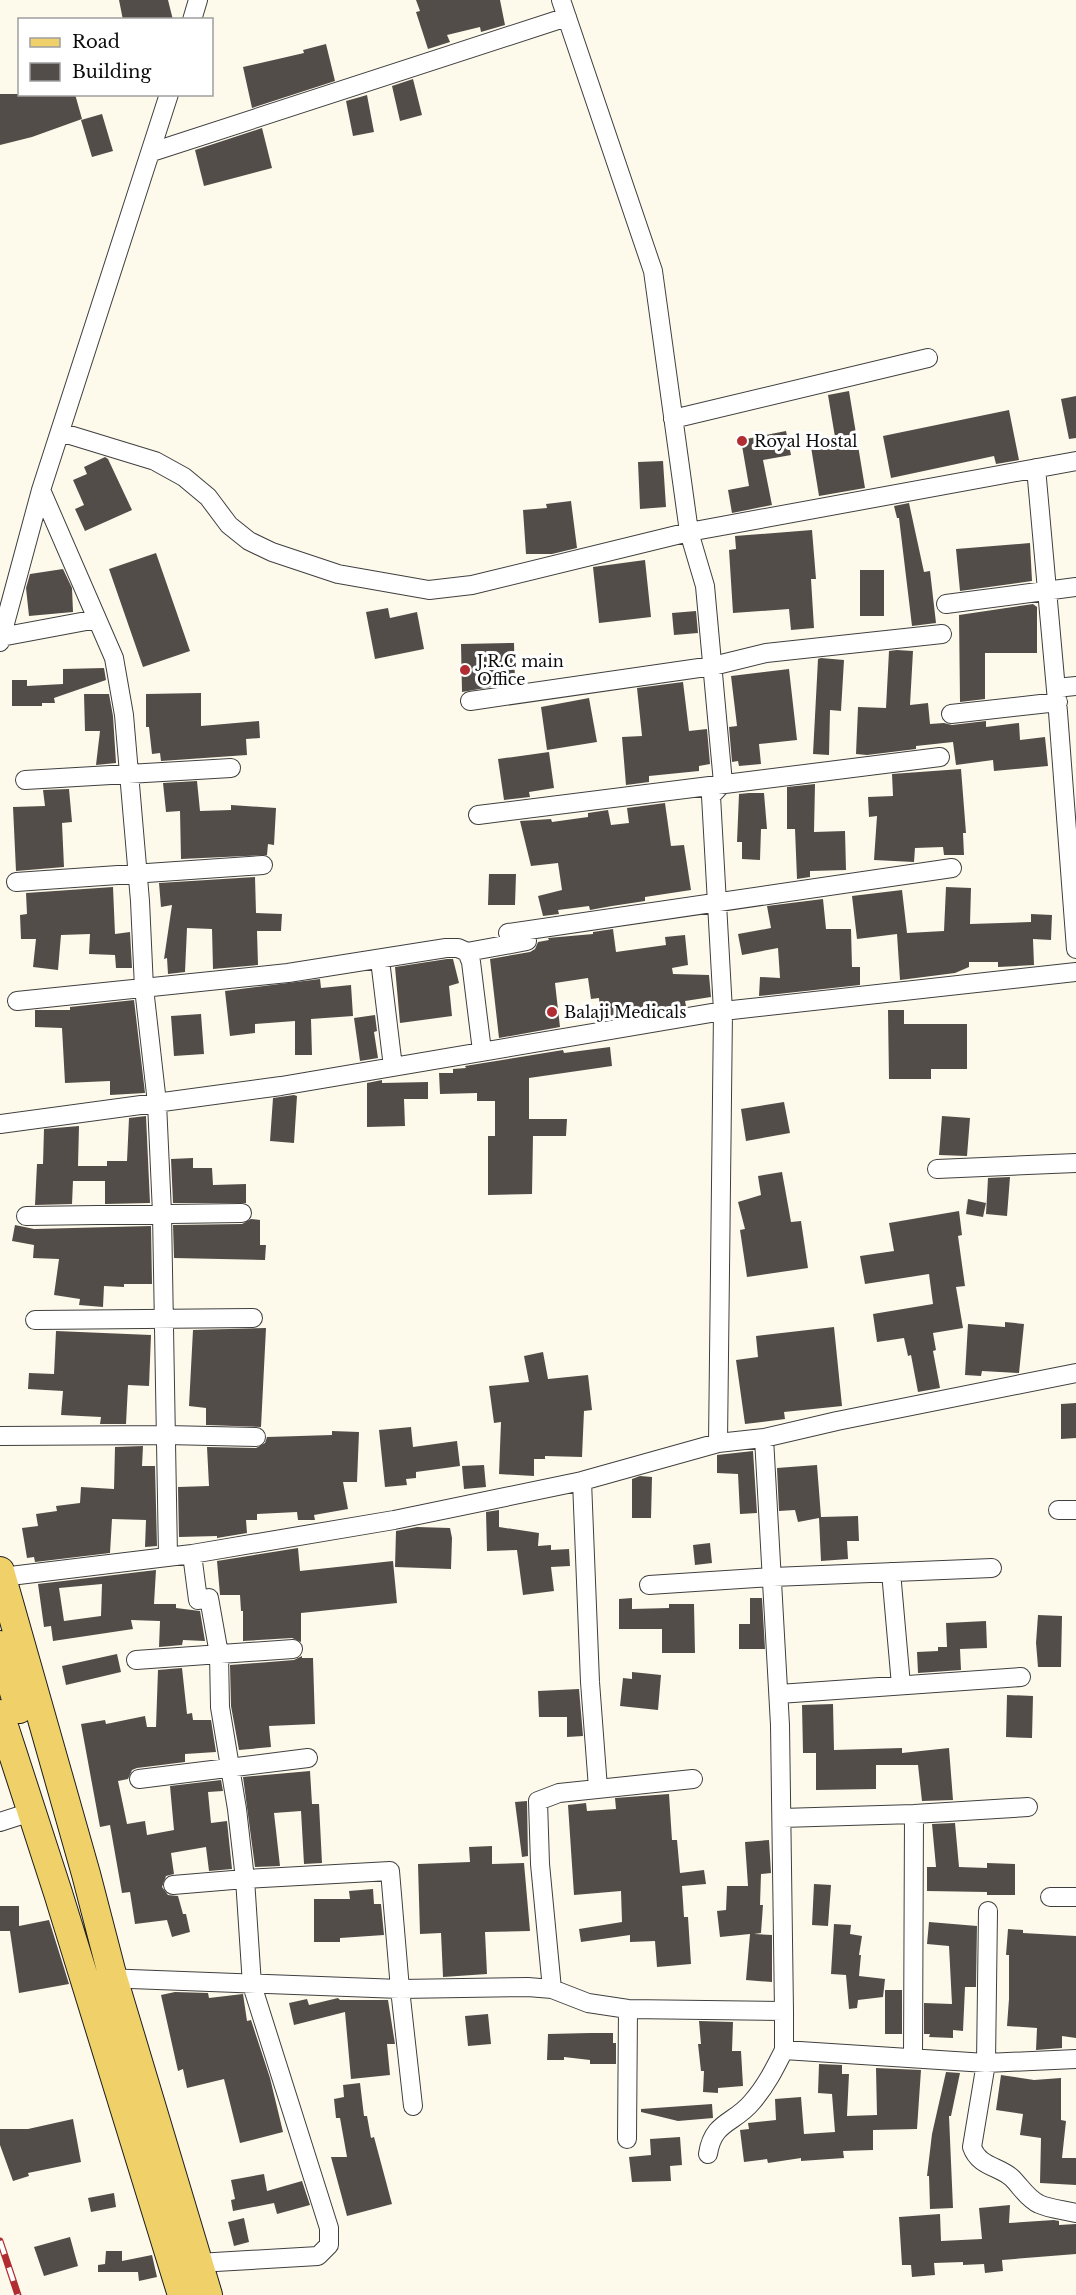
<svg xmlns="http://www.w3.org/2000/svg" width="1076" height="2295" font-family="'Libre Baskerville',serif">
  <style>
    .building { fill: #534d49; fill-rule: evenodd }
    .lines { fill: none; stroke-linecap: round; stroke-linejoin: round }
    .minor-casing { stroke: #3f3f3f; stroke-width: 20 }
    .primary-casing { stroke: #1d1d1d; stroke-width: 30 }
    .minor { stroke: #fff; stroke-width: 18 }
    .primary { stroke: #f0d169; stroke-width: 28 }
    .rail-casing { stroke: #b22d32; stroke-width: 7 }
    .rail { stroke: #fff; stroke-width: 4.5; stroke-dasharray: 14; stroke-linecap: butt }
    .poi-dot { fill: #b22d32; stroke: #fff; stroke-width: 2 }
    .labels { text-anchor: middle; stroke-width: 6; stroke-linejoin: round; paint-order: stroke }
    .poi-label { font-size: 16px; fill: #0c0c0c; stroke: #fff; text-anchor: start }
  </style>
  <rect width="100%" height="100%" fill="#fefaeb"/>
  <path class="building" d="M119,0H168L173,20H123Z
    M416,0H500L505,25L481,32L480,27L447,35L450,42L428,49L416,12L420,11Z
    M326,44L335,81L252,108L243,67L304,53L303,50Z
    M413,79L422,115L400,121L392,86Z
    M0,94H75L82,119L32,137L0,145Z
    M367,95L374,132L353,136L346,101Z
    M102,114L113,151L92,157L81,120Z
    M262,128L272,168L204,186L195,150Z
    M849,391L865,488L819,496L811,447L836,443L828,395Z
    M1076,396V438L1069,439L1061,399Z
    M1009,410L1019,460L996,464L994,456L891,478L883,436Z
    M786,431L791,455L763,460L772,505L732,513L728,490L749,486L741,440Z
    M105,457L108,459L132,510L85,531L75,509L84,505L73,480L87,474L84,467Z
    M663,461L666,507L640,509L638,462Z
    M571,501L577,548L552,554H526L523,510L547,508L546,504Z
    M909,503L924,572L930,571L936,623L912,626L899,518H897L894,506Z
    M812,530L816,579H811L814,628L791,630L789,609L733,613L729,550L736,549L735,536Z
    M1030,543L1032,581L960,591L956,549Z
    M156,553L190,651L143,667L109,569Z
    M645,560L651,617L599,623L593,567Z
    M63,569L72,588L73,612L29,616L26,588L30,574Z
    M860,570H884V616H860Z
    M1033,604L1037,607V653H985V699L960,702L959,615Z
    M388,608L390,618L417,612L424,649L375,659L366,612Z
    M696,611L698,633L674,635L672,613Z
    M514,643L515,683L462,692L461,644Z
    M897,650L913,651L910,705L928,703L930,724L944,723L952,725L986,721V727L1019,723L1020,740L1045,737L1048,766L994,771L993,760L956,765L953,742L916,746V749L867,755L856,754L858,707L886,708L889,651Z
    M821,658L844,660L841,711L830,710L829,755L813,754L818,659Z
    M104,668L106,680L54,698L55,703H42V706H12V680H27V686L63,684V669Z
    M789,669L797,740L759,744L761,764L739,766L738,761L732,762L729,727L737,726L731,676Z
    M683,682L689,731L707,729L710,764L699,766V771L649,776V782L626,785L622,737L642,736L637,688Z
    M201,693V726L259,721L260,738L246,739L247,755L161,761L160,753L152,754L149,727H146V694Z
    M84,694H109L113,716L116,763L96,765L100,731H85Z
    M589,698L597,742L547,750L541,707Z
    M549,752L554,788L529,792L530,797L504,800L498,759Z
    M961,769L966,833H963L964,855H944L943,847L915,848L914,862L874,860L877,816L869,817L868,797L893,796L892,774Z
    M197,781L200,811L231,810V805L276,808L274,845L268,844L267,855L181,859L180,811L166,812L163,783Z
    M815,784L814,832L845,831L846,870L810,871V877L797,879L795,829H787V787Z
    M69,789L72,822L62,823L64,867L16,871L13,807L45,806L43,790Z
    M749,793H764L767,829H761L760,860L742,859V842H737L739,794Z
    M665,803L671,846L684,845L691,890L645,897V901L612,906L590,910L589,906L558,910L559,914L543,916L538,896L562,890L558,863L531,866L520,821L551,819L552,822L588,817V813L608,810L611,825L629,823L627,808Z
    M489,874H516L515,905H488Z
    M255,877L256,913L282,914L281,931H257L258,965L213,969L212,929L187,928L185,972L168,974L167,958L164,959L172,905L161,907L159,883Z
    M113,887L115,934L130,932L132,968H116L115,955L89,954L90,934L61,935L58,970L33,967L36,939H21L20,915L27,914L26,893Z
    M946,887L971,888L970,924L1031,922V914L1052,915L1051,940L1033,939L1034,965L998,967V962H969V967L955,973L900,980L897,934L857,939L852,896L902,890L907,933L944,931Z
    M823,899L826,929H851L852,967H860V985L759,996L760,977L780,978L778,948L742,955L738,934L771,928L767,906Z
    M613,929L616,952L666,945L665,937L685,935L688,965L672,968L673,974L709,975L711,997L685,1001L686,1006L601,1020L599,998L591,999L588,978L555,983L560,1027L499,1038L490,959L530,952L535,949L538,942L549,940L548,938L593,934V932Z
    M447,959H453L459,983L449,986L452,1016L400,1023L395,967Z
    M320,979L321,988L351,985L353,1016L311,1019L312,1055H295V1021L255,1024V1033L230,1036L225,991Z
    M134,1000L145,1093L110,1095V1081L65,1083L62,1028L35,1027V1010H70V1007Z
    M888,1010H904V1024H967V1069H931V1079H889Z
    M201,1014L204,1054L174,1056L171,1016Z
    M375,1015L377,1031L374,1032L378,1058L360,1061L354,1018Z
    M610,1047L612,1066L529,1078V1119H567L566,1136H533L532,1194L488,1195V1136H495V1101H477V1093L440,1094L439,1073H453V1069L466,1068L465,1066L563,1050L564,1053Z
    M382,1080V1083L428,1082V1099H404L405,1126L367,1127V1083Z
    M294,1095L297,1096L294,1143L270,1141L273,1098Z
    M784,1102L790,1133L746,1141L741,1109Z
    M146,1116L150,1203L105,1204V1181H73L72,1204L35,1205L37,1164H43L44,1129L79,1126L78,1166H107V1161H127L129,1118Z
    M942,1116L970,1118L967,1156L939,1155Z
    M193,1158V1168H212L213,1185L246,1184V1203H173L171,1159Z
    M782,1172L791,1222L801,1221L808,1268L747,1277L740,1230L745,1229L738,1202L761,1195L758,1176Z
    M1010,1177L1007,1216L986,1214L988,1178Z
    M968,1199L986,1203L983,1217L966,1214Z
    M959,1211L962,1235L958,1236L965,1286L956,1287L963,1328L933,1333L936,1350L933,1351L940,1388L918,1392L911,1355L908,1356L904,1338L877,1342L873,1314L933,1304L929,1274L865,1284L860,1256L894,1251L889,1223Z
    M251,1219L260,1220V1245H266L265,1260L174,1258L173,1225L242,1224Z
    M15,1225L34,1229L151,1226L152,1284H124V1287L104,1286L103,1307L79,1305L80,1299L54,1295L59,1259L33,1258L34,1245L12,1241Z
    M1005,1322L1024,1324L1019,1373L982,1371L981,1376L965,1375L968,1324L1005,1327Z
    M834,1327L842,1406L784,1412L785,1419L745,1424L736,1360L758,1357L756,1336Z
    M266,1328L261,1427L206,1425V1408L189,1406L193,1330Z
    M56,1331L151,1335L149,1386L128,1385L126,1424H100L101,1417L61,1415L63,1391L28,1389L29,1373L54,1374Z
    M543,1352L548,1379L588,1375L592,1410L584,1411L582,1457L545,1456V1459H534V1476L499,1474L501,1422L494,1423L489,1386L529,1382L524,1356Z
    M1076,1403V1438L1061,1439V1404Z
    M411,1427L413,1447L457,1441L460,1466L416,1472V1478L406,1479L407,1485L385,1487L379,1430Z
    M332,1431L359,1432L357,1482H343L348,1509L314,1515L315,1520H298L297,1512L257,1514V1520H246L247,1533L217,1538V1536L179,1537L178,1487L209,1486L207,1447L256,1448L265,1443L267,1437L332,1435Z
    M143,1446L142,1466H155L157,1546L145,1547L146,1520L112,1519L110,1553L35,1562L34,1557L27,1558L22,1528L38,1526L36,1514L57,1511L56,1506L80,1503L81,1487L114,1489L115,1447Z
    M753,1451L757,1513L740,1514L738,1474L717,1473V1455Z
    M484,1465L486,1487L464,1489L462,1466Z
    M817,1465L821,1517L858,1516L859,1541H847L848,1559L821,1561L819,1518L798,1522L795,1510L779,1511L777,1468Z
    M640,1476L652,1477L651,1518H632V1479Z
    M499,1510V1527L539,1533L538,1546L551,1545V1550L569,1549L570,1566L551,1567L554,1591L523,1595L517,1550L487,1551L486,1512Z
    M417,1527L450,1528L452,1538L451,1569L395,1567L396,1531Z
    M710,1543L712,1563L695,1565L693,1545Z
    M298,1548L300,1571L393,1561L397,1603L301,1613V1642L292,1638L243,1641V1611H241L240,1595H220L217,1561Z
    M156,1570L154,1604H176V1608L200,1611L205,1641L183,1640L182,1645L159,1647L160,1621L131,1620L133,1629L53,1641L51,1626L44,1627L38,1584ZM102,1584L101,1616L64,1621L59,1588Z
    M632,1598V1609L669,1608V1604H694L695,1653H662V1629H619V1599Z
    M750,1598H762L765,1649H739V1624H750Z
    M1038,1615L1062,1616L1061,1667H1038L1036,1643Z
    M986,1621L987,1648L960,1649L961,1670L918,1673L917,1652L938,1651V1647H947L946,1623Z
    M117,1654L121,1672L66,1685L62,1666Z
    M302,1656V1658H313L315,1724L269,1726L271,1747L239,1750L231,1706L230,1665L294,1660Z
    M182,1668L187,1714L192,1713L193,1720H211L216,1752L185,1754V1762L137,1768L132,1770L128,1779L118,1781L127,1824L145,1821L147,1835L174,1830L170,1786L221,1780L223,1791L208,1792L211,1823L227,1821L232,1869L209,1871L206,1847L171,1853L174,1874L166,1876L162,1887L168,1895L178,1896L183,1914H186L190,1932L172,1937L167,1920L135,1924L130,1892L122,1893L110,1825L100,1827L81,1724L105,1720L106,1724L145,1716L147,1727H156L158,1670Z
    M632,1672L661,1675L658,1710L620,1706L623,1678L632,1679Z
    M579,1689L583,1736L567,1737V1717H539L538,1691Z
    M1007,1695L1033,1696L1032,1738L1006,1737Z
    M833,1704L834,1750L902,1748V1753L949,1748L953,1800L922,1801L918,1765H876V1789L816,1790V1753H803L802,1705Z
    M310,1771L312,1804H319L322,1863L304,1864L301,1811L274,1813L280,1866L255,1867L243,1777Z
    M669,1794L672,1840H677L680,1873L704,1870L706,1884L682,1886L684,1917H688L691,1964L657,1967L655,1941L630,1942V1935L581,1942L579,1929L622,1922L621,1891L574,1895L568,1805L586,1803L587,1811L616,1809L615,1798Z
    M527,1801L528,1856L522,1857L515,1802Z
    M955,1823L959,1867L987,1868V1863L1015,1864V1895H987V1892L927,1891V1867H936L932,1824Z
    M769,1840L771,1873L761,1874L760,1905H763L761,1933L754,1934L772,1935V1982L746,1980L750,1934L720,1937L717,1911L726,1910L727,1886H748L745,1842Z
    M492,1846V1864L524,1863L530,1931L485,1932L487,1974L443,1977L441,1933L420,1934L418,1864L470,1862L469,1847Z
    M814,1884L831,1885L828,1926L812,1925Z
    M373,1889L374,1904H381L384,1935L340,1938V1942H314V1899H350L349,1891Z
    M0,1906H19V1926L49,1920L69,1984L19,1993L10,1931H0Z
    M929,1922L977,1926L976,1987H965L963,2031L953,2030V2038L929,2037L930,2034H924V2003L952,2004L949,1946L927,1944Z
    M834,1924L851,1925L850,1934L862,1936L859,1955H861L859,1976L885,1979L883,1997L858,2000L857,2008L849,2009L846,1975L831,1974Z
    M1008,1929L1023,1930V1933L1076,1936V2038L1062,2036V2048L1036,2050L1037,2028L1007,2026L1009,1999V1955H1006Z
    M885,1990H902V2034H885Z
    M175,1992L208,1993L209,1998L243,1994L247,2021L251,2020L270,2078L283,2132L240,2143L224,2079L187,2088L183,2069L178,2071L161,1995Z
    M338,1998L340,2000H388L395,2044H387L390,2075L351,2079L345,2012L294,2025L289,2003L307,1999L309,2005Z
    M488,2014L491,2044L468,2046L465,2016Z
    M699,2021L733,2022L732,2051H741L743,2086L718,2088V2093L703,2092L704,2071H701L698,2044H701Z
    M590,2033H613V2043H616V2064H590V2060L564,2057V2060H547L548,2034Z
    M819,2064L842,2065V2074H849L847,2116L877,2115L876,2068L921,2070L917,2129L873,2130V2150L843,2151L844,2158L801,2161V2158L768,2163L767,2159L744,2162L740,2130L749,2129L748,2123L776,2120L775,2099L801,2097L804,2134L835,2132L832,2094L818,2093Z
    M946,2072L960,2073L951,2116H949L953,2208L930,2209L929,2176H927L932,2134Z
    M1001,2075L1034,2080L1061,2078V2120L1066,2121L1062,2158H1076V2185L1040,2183L1041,2138L1020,2135L1023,2114L996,2110Z
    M360,2083L364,2116H367L371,2138L374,2137L392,2204L347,2216L331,2157H347L340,2118H336L334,2099L344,2097L343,2085Z
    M712,2104L713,2118L678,2121L641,2112V2109Z
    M73,2119L81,2162L28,2173L29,2176L13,2181L0,2145V2129H28Z
    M680,2137L682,2165L670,2166L671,2181L632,2182L629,2157L651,2155L650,2139Z
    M264,2174L267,2191L302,2181L310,2205L277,2214L274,2203L233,2211L231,2200L235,2199L231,2180Z
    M114,2193L116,2207L91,2212L88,2198Z
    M1010,2205L1009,2223L1054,2220L1059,2221V2225L1076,2224V2254L1002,2260L1003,2271L985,2273L984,2264L963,2265V2262L934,2263L935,2275L912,2277L911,2265H902L899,2217L940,2214L941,2241L982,2239L979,2208Z
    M244,2218L249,2242L234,2246L228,2222Z
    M70,2237L78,2266L44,2276L34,2247Z
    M106,2251H122V2261L152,2255L157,2277L139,2281L138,2272H98V2265L105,2264Z"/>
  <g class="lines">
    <g class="minor-casing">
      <path id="minor" d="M192,20L198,0
        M152,152L567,17
        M673,419L928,358
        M60,432L155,461L184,477L208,497L229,525L249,541L272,552L338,574L429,590L472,585L689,532L1076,461
        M1036,468L1058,712L1076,949
        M41,490L114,658L124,715L140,901L144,988L157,1103L162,1213L168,1556
        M946,604L1076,587
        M1,637L97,619
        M0,642L41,490L169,94
        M1056,688L1076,686
        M470,701L713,666L766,653L942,634
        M951,714L1058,702
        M25,780L231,768
        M478,815L940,757
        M16,882L263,865
        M508,933L952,868
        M467,952L527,941
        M380,960L393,1067
        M17,1001L288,973L446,948H458L467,952L471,962L482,1051
        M0,1124L281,1086L723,1011L711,796L723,783L705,586L689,532L653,271L561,0
        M937,1169L1076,1163
        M26,1216L242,1213
        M35,1320L253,1318
        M0,1436L166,1435L256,1437
        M764,1438L780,1725L784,2011
        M718,1443L723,1011L1076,972
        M582,1481L590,1682L598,1788
        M1058,1510H1076
        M192,1554L198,1600L209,1598L219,1654L220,1707L237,1809L245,1879L252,1985L329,2228V2245L318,2256L198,2263
        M891,1572L901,1685
        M2,1577L192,1554L394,1520L582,1481L718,1443L764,1438L837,1421L1076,1373
        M649,1585L773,1577L992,1568
        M136,1660L293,1649
        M779,1694L1021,1677
        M139,1779L308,1758
        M782,1818L914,1814L1028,1807
        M0,1822L31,1812
        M173,1885L245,1879L390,1871L400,1989L413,2106
        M1050,1897H1076
        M988,1911L986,2063L972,2147C979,2167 999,2166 1012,2178C1021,2187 1027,2198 1039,2204C1050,2209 1064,2210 1076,2213
        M104,1978L400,1989L528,1987L552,1989L588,2003L628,2009L784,2011V2050L986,2063L1076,2059
        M552,1989L540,1864L538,1801L559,1793L693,1779
        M913,2057L914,1814
        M627,2139L628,2009
        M708,2154C713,2121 734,2124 752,2102C766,2086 775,2068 784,2050"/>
    </g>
    <g class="primary-casing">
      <path id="primary" d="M0,1571L86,1874L113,1978L208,2295
        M0,1645L19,1709
        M0,1714L58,1893L182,2295"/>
    </g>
    <use href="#minor" class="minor"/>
    <use href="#primary" class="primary"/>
    <g class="rail-casing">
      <path id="rail" d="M0,2241L18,2295"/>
    </g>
    <use href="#rail" class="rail"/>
  </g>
  <g class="poi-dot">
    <circle cx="742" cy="441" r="6"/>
    <circle cx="465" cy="670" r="6"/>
    <circle cx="552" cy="1012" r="6"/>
  </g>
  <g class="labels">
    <g class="poi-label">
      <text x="754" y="447">Royal Hostal</text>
      <text x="477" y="667">J.R.C main<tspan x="477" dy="18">Office</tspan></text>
      <text x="564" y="1018">Balaji Medicals</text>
    </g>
  </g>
  <rect x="18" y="18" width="195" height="78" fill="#ffffff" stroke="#9e9e9e" stroke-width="1.5"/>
  <rect x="30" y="38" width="30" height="9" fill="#f0d169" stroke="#9e9e9e" stroke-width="1.5"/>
  <text x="72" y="48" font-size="18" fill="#0c0c0c">Road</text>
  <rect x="30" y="63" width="30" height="18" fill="#534d49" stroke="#9e9e9e" stroke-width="1.5"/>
  <text x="72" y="78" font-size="18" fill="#0c0c0c">Building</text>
</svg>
